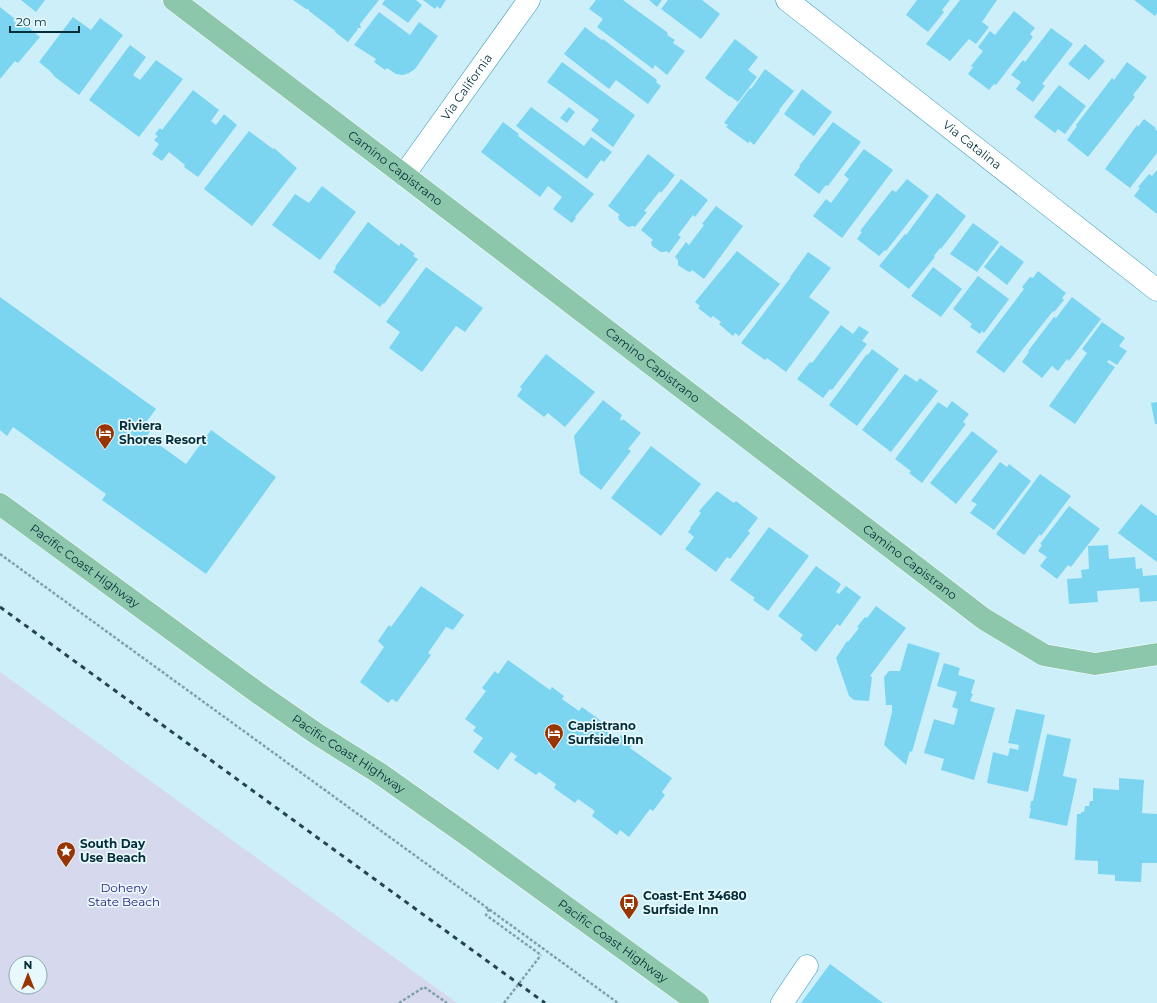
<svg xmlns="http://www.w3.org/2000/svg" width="1157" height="1003" font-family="Montserrat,sans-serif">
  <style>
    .green { fill: #d6d8ed; fill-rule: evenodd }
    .building { fill: #7bd5f1 }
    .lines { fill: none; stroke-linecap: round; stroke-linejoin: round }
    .minor-casing { stroke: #3896b1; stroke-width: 23 }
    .major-casing { stroke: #fff; stroke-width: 23 }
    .path { stroke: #7da2ad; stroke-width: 2.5; stroke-dasharray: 3 2; stroke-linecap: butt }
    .minor { stroke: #fff; stroke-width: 22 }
    .major { stroke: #8cc7ab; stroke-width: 22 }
    .rail { stroke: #1e4752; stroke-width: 3; stroke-dasharray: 5 5; stroke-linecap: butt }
    .path-bridge { stroke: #7da2ad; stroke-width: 2.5; stroke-dasharray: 3 2; stroke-linecap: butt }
    .labels { text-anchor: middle; stroke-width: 3.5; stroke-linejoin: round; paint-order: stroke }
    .street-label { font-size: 12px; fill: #032d38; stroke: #e8f9fe }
    .poi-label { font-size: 12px; font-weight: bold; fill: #032d38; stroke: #e8f9fe; text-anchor: start }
    .park-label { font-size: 12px; fill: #29187a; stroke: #e8f9fe }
  </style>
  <rect width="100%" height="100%" fill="#cdeffa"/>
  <path class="green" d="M0,672L457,1003H0ZM16,963H40V987H16Z"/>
  <path class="building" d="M21,0H45L36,12Z
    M293,0H379L360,24L361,28H357L358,29L348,42L335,32V30H334L309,11V9H306Z
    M385,0H416L422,5L408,23L382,4Z
    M423,0H446L440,9L437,6L435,9Z
    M596,0H623L668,33L667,35L675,40L673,43L685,51L667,75L655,65L653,69L597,27L603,19L589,9Z
    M649,0H662L657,7Z
    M668,0H702L720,14L701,39L661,9Z
    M917,0H950L942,10L944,12L928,32L906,15Z
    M960,0H997L982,22L989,27L976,44L969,39L950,61L926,44Z
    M1134,0H1157V13L1155,16Z
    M0,7L15,19L13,20L18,25L21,21L40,37L18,63L15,61L0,79Z
    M1014,11L1035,28L1030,34L1033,37L996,85L994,84L989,90L968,74L973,67L971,66L983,51L978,47L990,31L995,35Z
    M379,12L410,35L419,22L438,36L415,69L409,73L403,75L396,74L387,68L385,70L374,62L376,59L354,45Z
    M73,17L91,30L100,18L123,35L79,95L55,77L50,71L39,62Z
    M585,27L602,40L603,39L657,80L656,82L661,86L648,104L616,80L609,89L564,54Z
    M1051,28L1073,44L1042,84L1045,86L1033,102L1016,89L1021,82L1011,75L1023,60L1025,62Z
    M735,39L758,57L748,70L757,77L738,102L730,96V97L705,78Z
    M1085,44L1105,61L1089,80L1068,64Z
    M130,45L146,57L133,75L140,80L156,60L183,79L139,137L89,100Z
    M562,62L635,115L613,147L591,130L599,120L547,82Z
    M1127,62L1147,77L1133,95L1135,97L1088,157L1067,140L1077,126L1076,125L1112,78L1114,80Z
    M765,69L794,91L779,110H780L754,145L750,141L748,143L726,127L728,125L724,123L750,88L751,89Z
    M1059,85L1086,106L1065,134L1058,129L1055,133L1034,117Z
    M802,89L832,112L814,136L784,114Z
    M193,90L219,110L211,121L216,125L224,114L237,125L198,177L184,167L185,165L169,152L162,161L152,154L159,144L154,140L158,136L155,134L160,128L162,130Z
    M531,107L584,146L591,137L612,152L604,162L601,160L587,179L516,126Z
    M569,107L575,112L567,123L560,118Z
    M1144,119L1156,128L1155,129L1157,131V153L1130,188L1105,169L1137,125L1138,127Z
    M503,122L519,134L518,136L594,194L575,217L576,218L572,223L553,209L562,197L548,186L540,197L481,152Z
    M833,122L861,142L828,186L826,185L819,194L794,175L800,167L799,166Z
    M249,131L273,149L274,148L297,168L252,226L204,189Z
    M864,149L893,170L842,238L813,216L826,199L831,203L849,179L844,175Z
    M648,154L675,175L661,193L660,191L644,211L647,212L635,227L633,226L628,227L619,220L618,216L620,215L608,206Z
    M1157,170V214L1134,196L1140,188L1138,187L1149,174L1152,176Z
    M681,179L708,200L695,217L693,215L678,235L681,237L669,253L666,251L664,252H661L652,246L651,242L653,240L641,230Z
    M907,179L929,196L886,251L885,250L879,256L857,239L862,232L860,231L892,190L896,192Z
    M322,186L356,212L320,260L272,225L295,194L309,203Z
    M937,193L966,216L941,249L940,248L934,256L935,257L909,289L879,266L905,234L906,235Z
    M716,206L743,226L704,279L692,270L690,272L687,271L678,265V260L675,257L686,242L689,245L704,225L702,224Z
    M368,222L399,246L401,243L415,254L413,256L418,259L384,304L383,303L380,307L333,272L336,268L335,267Z
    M973,223L999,242L977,272L950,254Z
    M1001,245L1024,262L1007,285L984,267Z
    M737,251L780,284L739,336L735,333L733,336L719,324L721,322L713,316L711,318L698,308L700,306L695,302Z
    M808,252L831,268L809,297L830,312L786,372L767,358L765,360L741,343L791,277H790Z
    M426,267L483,308L465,332L456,326L422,372L389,348L400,332L386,322Z
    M933,267L962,289L941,317L911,296Z
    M1038,271L1066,293L1062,298L1064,300L1054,312L1053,311L1004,373L976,352L1024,289L1022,287L1030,277L1033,278Z
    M978,276L1009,299L984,333L982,331L980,334L970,327L972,324L953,309Z
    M0,297L156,409L144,425L151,430L147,436L186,464L211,430L276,477L206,574L102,500L106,494L13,427L7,436L0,430Z
    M1072,297L1101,319L1069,361L1067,359L1058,371L1052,366L1042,378L1022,362L1029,352L1028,351L1054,317L1056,318Z
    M1102,322L1125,338L1119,346L1127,351L1117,365L1109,360L1107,362L1115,367L1075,424L1049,406L1087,353L1082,349Z
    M841,325L853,334L859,326L869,332L862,341L867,344L832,390L830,389L823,398L797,379L810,362L812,363Z
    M872,349L899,369L857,426L829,405L867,354L868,355Z
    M546,354L595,392L565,427L548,413L544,417L517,396L522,389L520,387Z
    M905,374L917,382L920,378L938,391L891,452L862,430Z
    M603,400L622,415L620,419L622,421L623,419L641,433L628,449L631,451L601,490L580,474L574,436Z
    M952,401L969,414L963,422L966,424L922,483L909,473L911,471L895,459L938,402L947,408Z
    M1157,402V424H1155L1151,403Z
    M972,431L998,451L956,504L930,483Z
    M651,446L701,484L661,536L611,498Z
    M1000,462L1007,467L1009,464L1031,481L994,530L970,513L977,504L971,501Z
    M1040,474L1071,496L1041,536L1040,534L1024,555L996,534Z
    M717,491L734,503L736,501L758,518L748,531L750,533L730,559L727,557L716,572L685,549L694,537L688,532L691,528H690L701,513L699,511Z
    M1141,504L1157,516V562L1118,533Z
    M1069,506L1100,529L1071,567L1068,565L1057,579L1040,566L1047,557L1038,551L1042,545L1040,544Z
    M769,527L809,556L768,611L753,600L755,598L730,580Z
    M1108,545L1109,559L1135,557L1136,569L1142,568L1143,576L1157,575V601L1140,602L1139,588L1097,591L1098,602L1069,604L1067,579L1082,578L1081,570L1089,569L1088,546Z
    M816,566L841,584L836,592L839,594L846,586L861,597L840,626L837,624L816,652L800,639L803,635L778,616Z
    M421,586L464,615L453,630L446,627L428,653L431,655L397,702L392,699L388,703L360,682L384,647L378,641L389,625L391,627Z
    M876,606L906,628L870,676L872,677L869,701L854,700L849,696L836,658L847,641L848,642L859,628L857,627L865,617L867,618Z
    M908,643L940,653L912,752L910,751L906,765L884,745L892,712V705H886L884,677L889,671H900Z
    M508,660L550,690L552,687L564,696L562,699L579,711L582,707L604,723L601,727L618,739L621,735L633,744L630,748L672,778L662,792L665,795L653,811L650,809L629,837L620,830L617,835L592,816L595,811L578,799L575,803L554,788L556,784L539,772L536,775L514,760L517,756L511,752L498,770L473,752L483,738L473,731L476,727L465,719L486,691L482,688L495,671L498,674Z
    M944,663L960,668L958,675L975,680L971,693L973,694L970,701L995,708L974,780L941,770L944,759L924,753L934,719L954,725L958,709L952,707L957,692L937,686Z
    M1016,709L1045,715L1028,792L987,783L993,752L1008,756L1010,748L1018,750L1019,745L1008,743Z
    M1047,734L1071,739L1063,776L1077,779L1067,826L1029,818L1031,808H1030L1031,801H1033Z
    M1119,778L1144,780L1142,813L1157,814V863H1142L1141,882L1115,881V875L1098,874V861L1075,860L1077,814H1081V812H1084L1085,806H1089L1090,801H1093V788L1119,790Z
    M830,964L883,1003H801Z"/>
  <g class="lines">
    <g class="minor-casing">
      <g id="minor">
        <path id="s1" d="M787,0L1157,290"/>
        <path id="s2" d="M404,175L529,0"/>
        <path d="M782,1003L807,966"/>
      </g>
    </g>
    <g class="major-casing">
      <g id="major">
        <path id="s3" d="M174,0L404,175L984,619L1044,655L1095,664L1157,654"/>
        <path id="s4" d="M0,504L258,693L317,734L379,773L464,833L698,1003"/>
      </g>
    </g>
    <path class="path" d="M0,554L618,1003
      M489,909L486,915L541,955
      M399,1003L424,987L447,1003"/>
    <use href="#minor" class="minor"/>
    <use href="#major" class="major"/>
    <path class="rail" d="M0,607L545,1003"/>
    <path class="path-bridge" d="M504,1003L541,955"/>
  </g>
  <defs>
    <g id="hotel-pin" transform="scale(1)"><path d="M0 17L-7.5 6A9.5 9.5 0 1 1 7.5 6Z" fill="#993403" stroke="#e8f9fe"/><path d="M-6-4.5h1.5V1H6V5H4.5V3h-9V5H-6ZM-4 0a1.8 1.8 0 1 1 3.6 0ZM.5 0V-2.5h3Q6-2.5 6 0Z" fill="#fff"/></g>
    <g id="sight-pin" transform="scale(1)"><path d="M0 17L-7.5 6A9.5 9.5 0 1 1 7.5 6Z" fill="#993403" stroke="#e8f9fe"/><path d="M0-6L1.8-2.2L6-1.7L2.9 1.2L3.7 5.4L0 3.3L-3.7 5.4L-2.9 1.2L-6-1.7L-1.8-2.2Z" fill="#fff"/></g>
    <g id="bus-pin" transform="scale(1)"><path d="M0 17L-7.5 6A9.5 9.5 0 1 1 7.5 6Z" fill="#993403" stroke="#e8f9fe"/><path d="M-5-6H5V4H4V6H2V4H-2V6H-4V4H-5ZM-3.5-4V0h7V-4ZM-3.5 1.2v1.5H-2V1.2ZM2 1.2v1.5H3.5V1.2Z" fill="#fff"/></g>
  </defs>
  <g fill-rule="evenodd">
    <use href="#hotel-pin" x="105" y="433"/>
    <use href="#hotel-pin" x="554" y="733"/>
    <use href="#sight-pin" x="66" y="851"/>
    <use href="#bus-pin" x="629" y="903"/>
  </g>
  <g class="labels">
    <g class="street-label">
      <text dy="4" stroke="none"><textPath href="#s2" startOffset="108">Via California</textPath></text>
      <text dy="4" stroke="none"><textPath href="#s1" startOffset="235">Via Catalina</textPath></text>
      <text dy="4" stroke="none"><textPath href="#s3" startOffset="278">Camino Capistrano</textPath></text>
      <text dy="4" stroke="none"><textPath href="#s3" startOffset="602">Camino Capistrano</textPath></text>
      <text dy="4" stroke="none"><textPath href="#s3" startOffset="926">Camino Capistrano</textPath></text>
      <text dy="4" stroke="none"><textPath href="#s4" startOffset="105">Pacific Coast Highway</textPath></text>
      <text dy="4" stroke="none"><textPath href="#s4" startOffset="429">Pacific Coast Highway</textPath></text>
      <text dy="4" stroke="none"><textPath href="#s4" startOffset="753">Pacific Coast Highway</textPath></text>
    </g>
    <g class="poi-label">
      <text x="119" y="430">Riviera<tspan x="119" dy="14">Shores Resort</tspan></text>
      <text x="568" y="730">Capistrano<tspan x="568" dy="14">Surfside Inn</tspan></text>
      <text x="80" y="848">South Day<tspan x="80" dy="14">Use Beach</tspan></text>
      <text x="643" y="900">Coast-Ent 34680<tspan x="643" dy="14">Surfside Inn</tspan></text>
    </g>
    <g class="park-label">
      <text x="124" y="892">Doheny<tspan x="124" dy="14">State Beach</tspan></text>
    </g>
  </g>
  <g transform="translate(28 975)"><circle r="19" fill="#e8f9fe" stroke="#8ca7af"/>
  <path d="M0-3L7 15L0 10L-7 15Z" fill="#993403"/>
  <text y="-6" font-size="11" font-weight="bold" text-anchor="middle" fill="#032d38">N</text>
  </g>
  <path d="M10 26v6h69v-6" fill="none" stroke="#032d38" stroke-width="2"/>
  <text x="16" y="26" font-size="12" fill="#032d38" stroke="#e8f9fe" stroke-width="3" paint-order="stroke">20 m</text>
</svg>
